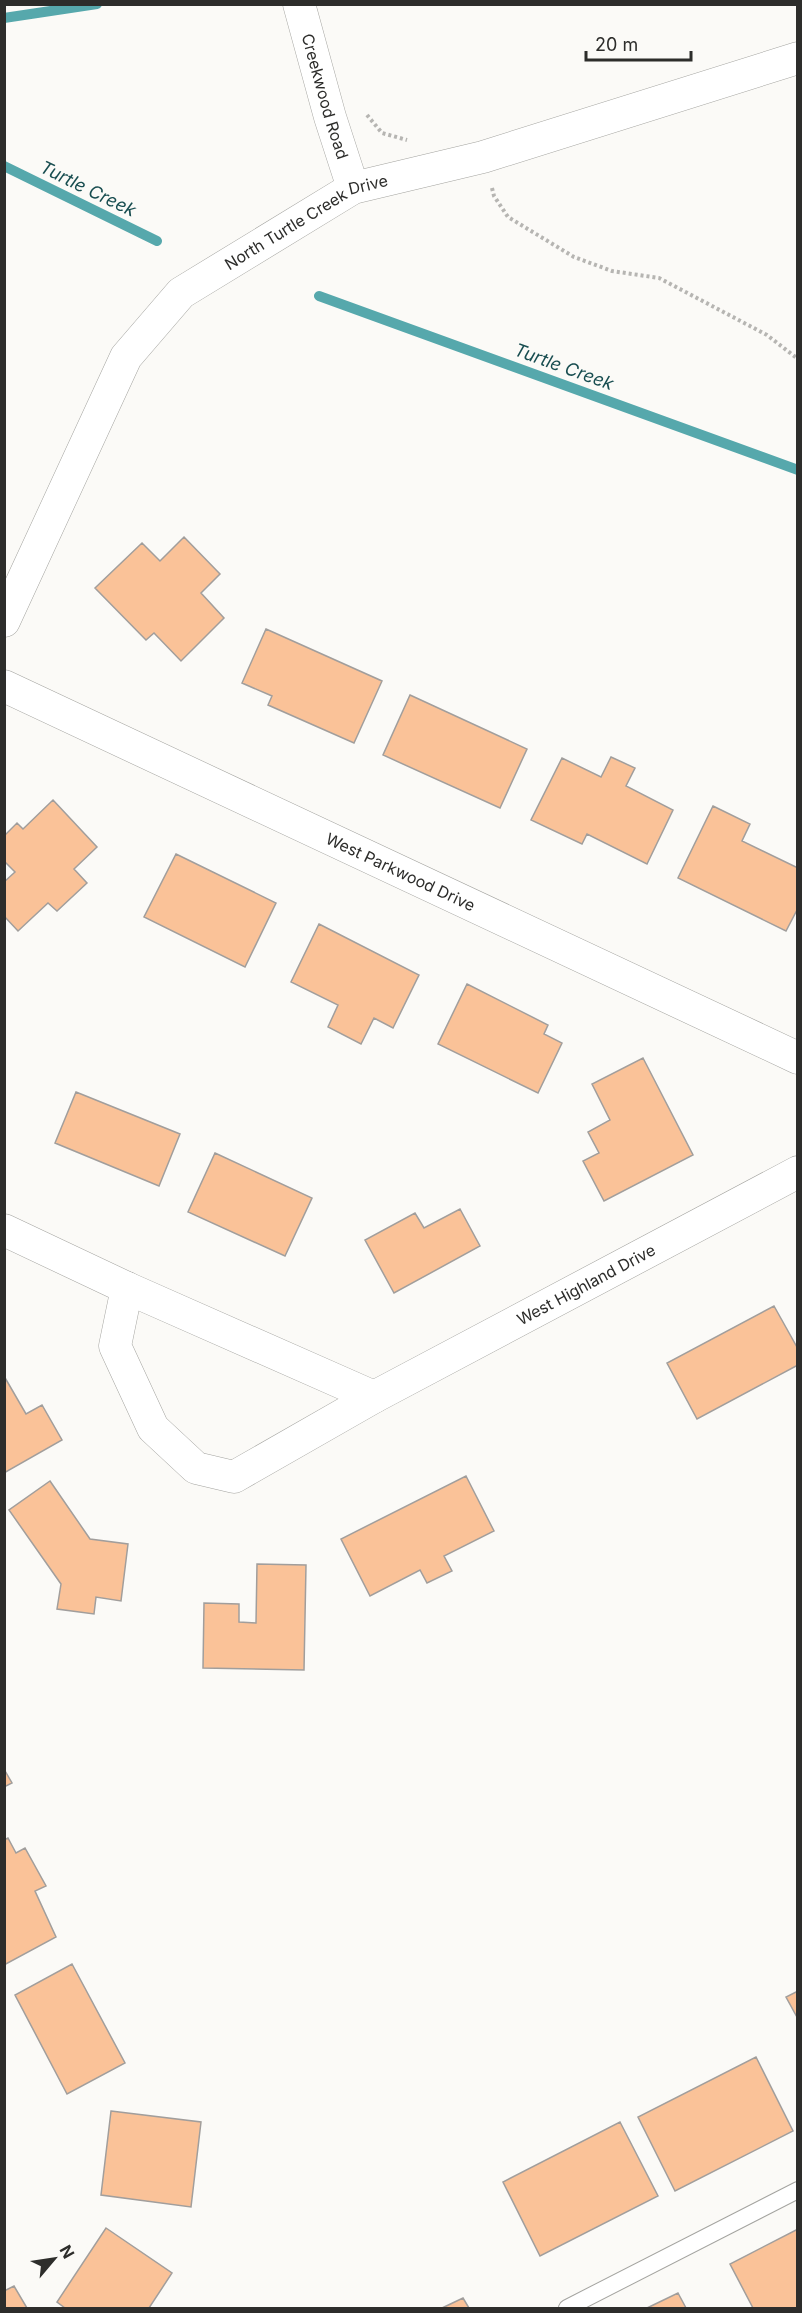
<svg xmlns="http://www.w3.org/2000/svg" width="802" height="2313" font-family="Inter,sans-serif">
  <style>
    .lines { fill: none; stroke-linecap: round; stroke-linejoin: round }
    .stream { stroke: #56a8ac; stroke-width: 10 }
    .building { fill: #fac298; stroke: #a19e9c; stroke-width: 1.5 }
    .service-casing { stroke: #a4a4a0; stroke-width: 18 }
    .minor-casing { stroke: #a4a4a0; stroke-width: 33 }
    .path { stroke: #b6b5b2; stroke-width: 4; stroke-dasharray: 3 3; stroke-linecap: butt }
    .service { stroke: #fff; stroke-width: 16 }
    .minor { stroke: #fff; stroke-width: 32 }
    .labels { text-anchor: middle; stroke-width: 5; stroke-linejoin: round; paint-order: stroke }
    .street-label { font-size: 16px; fill: #2d2d2b; stroke: #fbfaf7 }
    .water-label { font-size: 18px; font-style: italic; fill: #184d50; stroke: #fbfaf7 }
  </style>
  <rect width="100%" height="100%" fill="#fbfaf7"/>
  <g class="lines">
    <path class="stream" d="M4,18L97,4
      M4,166L157,241
      M319,296L798,470"/>
  </g>
  <path class="building" d="M184,537L220,574L201,593L224,618L181,661L154,633L146,640L95,588L142,543L160,561Z
    M266,629L382,681L354,743L268,705L272,696L242,683Z
    M410,695L527,749L500,808L383,755Z
    M611,757L635,768L626,786L673,810L647,864L587,834L582,844L531,820L562,758L601,777Z
    M53,800L97,847L74,869L87,883L57,911L48,903L18,931L4,916V882L15,872L4,861V836L17,823L23,829Z
    M713,806L750,824L742,841L798,868V908L786,931L678,878Z
    M176,854L276,903L245,967L144,917Z
    M319,924L419,975L393,1028L374,1018L361,1044L328,1027L338,1005L291,982Z
    M467,984L548,1025L544,1034L562,1043L538,1093L438,1044Z
    M643,1058L693,1155L604,1201L583,1161L599,1153L588,1132L610,1120L592,1084Z
    M76,1092L180,1134L159,1186L55,1143Z
    M215,1153L312,1198L285,1256L188,1212Z
    M460,1209L480,1246L394,1293L365,1240L415,1213L424,1228Z
    M774,1306L798,1349V1365L697,1419L667,1363Z
    M4,1376L26,1414L42,1405L62,1440L4,1473Z
    M466,1476L494,1531L444,1556L452,1571L427,1583L420,1570L370,1596L341,1539Z
    M50,1481L90,1539L128,1544L121,1601L96,1597L94,1614L57,1609L61,1584L9,1510Z
    M257,1564L306,1565L304,1670L203,1668L204,1603L239,1604V1622L256,1623Z
    M4,1769L12,1783L4,1787Z
    M8,1838L16,1853L25,1848L46,1886L35,1891L56,1937L4,1965V1840Z
    M72,1964L125,2063L67,2094L15,1995Z
    M798,1991V2019L786,1997Z
    M756,2057L793,2131L675,2191L638,2117Z
    M111,2111L201,2122L191,2207L101,2195Z
    M620,2122L658,2196L540,2256L503,2182Z
    M106,2228L172,2273L149,2308H65L57,2302Z
    M798,2229V2308H753L730,2264Z
    M14,2286L27,2308H4V2291Z
    M678,2293L686,2308H647Z
    M463,2298L469,2308H442Z"/>
  <g class="lines">
    <g class="service-casing">
      <path id="service" d="M567,2308L798,2190"/>
    </g>
    <g class="minor-casing">
      <g id="minor">
        <path id="s1" d="M299,4L330,117L353,188"/>
        <path id="s2" d="M4,621L126,357L181,293L353,188L483,157L798,58"/>
        <path id="s3" d="M4,686L798,1058"/>
        <path id="s4" d="M4,1230L127,1288L374,1397L798,1172"/>
        <path d="M127,1288L115,1346L153,1428L196,1468L234,1477L374,1397"/>
      </g>
    </g>
    <path class="path" d="M367,115L382,133L407,140
      M492,188L494,196L508,217L574,257L612,271L659,278L767,335L798,359"/>
    <use href="#service" class="service"/>
    <use href="#minor" class="minor"/>
  </g>
  <g class="labels">
    <g class="street-label">
      <text dy="6" stroke="none"><textPath href="#s1" startOffset="96">Creekwood Road</textPath></text>
      <text dy="6" stroke="none"><textPath href="#s2" startOffset="520">North Turtle Creek Drive</textPath></text>
      <text dy="6" stroke="none"><textPath href="#s3" startOffset="438">West Parkwood Drive</textPath></text>
      <text dy="6" stroke="none"><textPath href="#s4" startOffset="646">West Highland Drive</textPath></text>
    </g>
    <g class="water-label">
      <text transform="translate(88 189) rotate(26)" y="6">Turtle Creek</text>
      <text transform="translate(564 367) rotate(20)" y="6">Turtle Creek</text>
    </g>
  </g>
  <rect width="802" height="2313" fill="none" stroke="#2d2d2b" stroke-width="12"/>
  <g transform="translate(54 2259) rotate(61)" stroke="#fbfaf7" stroke-width="4.5" paint-order="stroke">
  <path d="M0-4.5L10 22L0 15L-10 22Z" fill="#2d2d2b"/>
  <text y="-9" font-size="16" font-weight="bold" text-anchor="middle" fill="#2d2d2b">N</text>
  </g>
  <path d="M586 51v9h105v-9" fill="none" stroke="#2d2d2b" stroke-width="3"/>
  <text x="595" y="51" font-size="18" fill="#2d2d2b" stroke="#fbfaf7" stroke-width="4.5" paint-order="stroke">20 m</text>
</svg>
